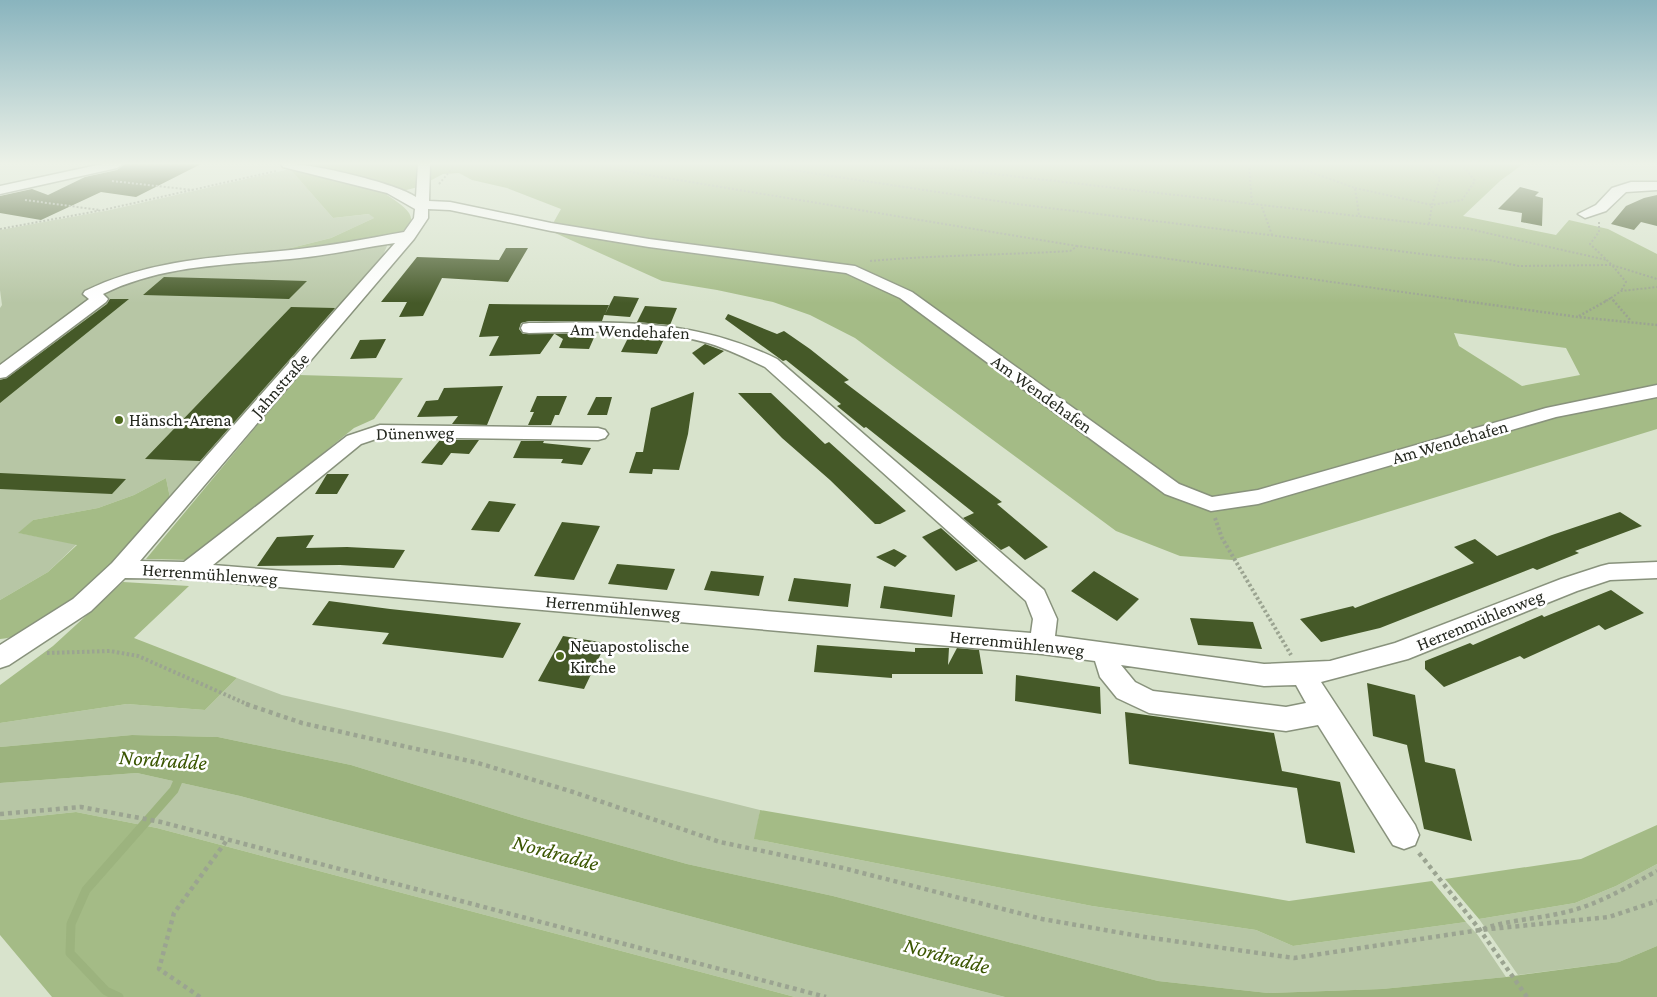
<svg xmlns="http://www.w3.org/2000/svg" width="1657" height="997" font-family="'Crimson Pro',serif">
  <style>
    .green { fill: #b7c6a5 }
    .forest { fill: #a4bb86; fill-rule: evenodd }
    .water { fill: #9cb37e }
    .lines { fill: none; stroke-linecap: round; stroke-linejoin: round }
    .stream { stroke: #9cb37e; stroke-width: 9 }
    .building { fill: #455928 }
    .minor-casing { stroke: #88927c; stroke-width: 3 }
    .path-far3 { stroke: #9ba491; stroke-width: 2; stroke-dasharray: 2 2; stroke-linecap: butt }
    .path-far2 { stroke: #9ba491; stroke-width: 2.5; stroke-dasharray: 2 2; stroke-linecap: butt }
    .path-far1 { stroke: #9ba491; stroke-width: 4; stroke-dasharray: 2.5 2.5; stroke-linecap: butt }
    .path { stroke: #9ba491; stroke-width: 4.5; stroke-dasharray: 4 4; stroke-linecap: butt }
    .minor { fill: #fff; fill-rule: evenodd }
    .poi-dot { fill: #4d691d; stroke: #fff; stroke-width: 2 }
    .labels { text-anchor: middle; stroke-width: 5; stroke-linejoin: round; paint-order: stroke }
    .street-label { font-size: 18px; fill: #24281f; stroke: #fff }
    .poi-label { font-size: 18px; fill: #24281f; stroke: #fff; text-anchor: start }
    .near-water-label { font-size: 22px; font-style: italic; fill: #3b5602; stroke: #fff }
  </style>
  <rect width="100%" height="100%" fill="#d8e3cc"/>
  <path class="green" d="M290,169L333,218L370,214L374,218L331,238L287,249L390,239L381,260L171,503L166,478L134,495L98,508L33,520L19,533L77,544L48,572L0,600V308L2,305L0,290V230L110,210Z
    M237,678L282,695L449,733L760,810L755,839L1092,906L1256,930L1293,946L1466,922L1477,934L1506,977L1382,989L1268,993L1158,981L833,896L687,864L526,819L351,765L218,737L132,735L0,747V723L127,704L205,710Z
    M137,773L240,796L794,944L1005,997H795L157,828L76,812L0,820V783Z
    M1657,864V946L1619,962L1518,975L1479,919L1575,903L1616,886Z"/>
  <path class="forest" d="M303,164H1078L1092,165L1093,164H1523L1500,181L1463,216L1556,235L1569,220L1608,229L1657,254V429L1232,560L1180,556L1116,531L855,338L810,315L773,302L717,290L662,281L553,232L551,227L561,209L507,188L472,180L459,173L443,174L418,187L387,195C411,211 425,221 390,239L287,254V249L331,238L374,218L369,214L333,218L290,169L301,167ZM1454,333L1566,348L1580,375L1522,386L1459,346Z
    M299,375L403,378L374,419L354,428L191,560L146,559Z
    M166,478L171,503C135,541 53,636 0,639V600L48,572L77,545L18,533L33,520L98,508L134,495Z
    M123,582L189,586L134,638L237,678L205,710L127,704L0,723V685L53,646Z
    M760,810L1289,901L1432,881L1466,922L1293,946L1256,930L1092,906L754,839Z
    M76,812L157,828L795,997H52L0,935V820Z
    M1657,825V864L1616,886L1575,903L1479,919L1445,879L1581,859Z"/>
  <path class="water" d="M132,735L218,737L351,765L526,819L687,864L833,896L1158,981L1268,993L1382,989L1506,977L1619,962L1657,946V997H1005L794,944L240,796L137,773L0,783V747Z"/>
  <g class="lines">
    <path class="stream" d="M119,997L106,991L70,953L71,924L86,890L174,790L180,776"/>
  </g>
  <path class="building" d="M125,164H201L136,197L101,192L41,220L0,213V196L32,189L48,195L85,177L117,170Z
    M1520,187L1539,192L1535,196L1543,198L1542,226L1521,222L1522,213L1498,209Z
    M1657,195V226L1641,222L1634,230L1611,224L1626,206L1644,198Z
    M506,248H528L508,282L442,278L423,316L399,317L407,302H381L417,257L499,260Z
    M164,277L307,281L289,299L143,295Z
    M614,296L639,298L630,317L604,315L602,321H529L521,323L519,329L523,334H554L540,354L489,356L499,336L479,337L489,304L609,305L605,314Z
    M110,299H129L0,403V380L7,378L107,304Z
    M645,306L677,308L670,325L637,322Z
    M291,307L335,308L200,461L145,459Z
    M728,314L777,334L784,331L810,349L849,380L844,382L1002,502L997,504L1048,547L1025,560L1009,546L1001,550L963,518L974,513L866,427L864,428L837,406L841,404L786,360L783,361L725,319Z
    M596,333L589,349L559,348L563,339L555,334Z
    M630,334H642L665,337L657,354L621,352Z
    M386,339L376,358L350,359L360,340Z
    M705,344L724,351L704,365L692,353Z
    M503,386L487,425L452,424L458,416L417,417L426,401L438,400L444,388Z
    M694,392L688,434L679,470L653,469L652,474L629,473L636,452H643L651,408Z
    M738,393H771L825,444L829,442L906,511L880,524H875L830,480L782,438Z
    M537,396H567L559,415H555L551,425H528L534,412H530Z
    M596,397H612L607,415H587Z
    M440,440H479L469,454L451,453L442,465L421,463Z
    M521,441H544L543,443L591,448L582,465L561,463L563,459L513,458Z
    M0,473L126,479L112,494L0,489Z
    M327,474H349L337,494H315Z
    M489,501L516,504L499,532L471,530Z
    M1620,512L1642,526L1575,551L1579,553L1537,570L1533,568L1380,628L1321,642L1300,619L1353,606L1355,608L1474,563L1454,547L1475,539L1497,556L1552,535Z
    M562,522L600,526L574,580L534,576Z
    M941,528L978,561L956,571L922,537Z
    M314,535L306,548L347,547L405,550L394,568L340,565L257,566L277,537Z
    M894,549L907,556L895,567L876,557Z
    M617,564L675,569L667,590L608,584Z
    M711,571L764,576L759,596L704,590Z
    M1094,571L1139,599L1117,621L1071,591Z
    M794,578L851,584L848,607L788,601Z
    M884,586L955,595L952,617L880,608Z
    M1611,590L1644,613L1605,630L1599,625L1524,659L1520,656L1444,687L1425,669V661L1470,643L1473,645L1542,615L1544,617Z
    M329,601L390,609L521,623L503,658L382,644L389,633L312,625Z
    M1190,618L1253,622L1262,649L1198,645Z
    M563,636L606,643L584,689L538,681Z
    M817,645L915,652V648H949L948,665L957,648L979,650L983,674H892V678L814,672Z
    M1016,675L1100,687L1101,714L1015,701Z
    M1367,683L1415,695L1425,762L1455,769L1472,841L1424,829L1407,745L1373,736Z
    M1125,712L1274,733L1282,771L1340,782L1355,853L1306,843L1297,788L1129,764Z"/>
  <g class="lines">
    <g class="minor-casing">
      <path id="minor" d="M102,164H123L117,168L0,194V186Z
        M281,164C304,161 396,183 416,197L418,164H430L429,201L450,202L551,223L649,239L855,266L912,292L1179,484L1212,497L1258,490L1546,408L1657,385V397L1556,417L1258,504L1211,511L1165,494L900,298L846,273L649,247L551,231L450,210L428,209V218L414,239L140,561L184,562L347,436L380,425L598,428L605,430L608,434L605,438L598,440L382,437L361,444L213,565L1031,633L1033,619L1026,601L765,367C746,358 728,349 708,343C651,327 588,332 529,333L523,332L521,328L523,324L529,323C620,322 693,318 777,359L1044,590L1057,619L1055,636L1264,664L1330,661L1395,643L1561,579L1601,566L1609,564L1657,562V578L1610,580L1577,591L1408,659L1321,682L1415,825L1419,835L1415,845L1404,849L1393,845L1318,725L1286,731L1149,713L1117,698L1100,677L1095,661L1042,654L189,579L125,578L91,611L9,665L0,668V645L73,599L112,563L395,243C360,248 325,256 290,259C226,265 162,265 103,294L108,299L106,302L6,377L0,378V365L89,299L83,294L85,291C151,259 220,257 291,250C329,246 366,239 404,232L414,218L415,209L387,193L283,167ZM1121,665L1264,686L1296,685L1306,703L1286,707L1153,691L1135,682Z
        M1631,182H1657V190L1626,192L1606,211L1585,218L1578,214L1596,205L1612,188Z"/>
    </g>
    <path class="path-far3" d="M582,164L1077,246
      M752,164L1017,204L1455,258L1489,260L1519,266L1612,265L1626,282L1621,291
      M899,164L915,168H943L1469,229L1607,260
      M1249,164L1252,205
      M1288,164L1355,188L1359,215
      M1423,164L1440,178L1432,205L1462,200L1475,181L1464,167L1455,164
      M112,181L193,190
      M439,184L456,164
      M1355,188L1432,205L1429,224
      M25,200L100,210
      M1262,207L1272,235
      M1599,222V232L1590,244L1612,265L1657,279
      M0,229L103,210L276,171
      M870,261C937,255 1003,255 1070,251L1078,246L1466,301
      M1605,301L1611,298
      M1614,301L1611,298L1621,291L1657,287"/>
    <path class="path-far2" d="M1457,300L1578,317L1657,325
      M1613,300L1631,321
      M1579,316L1608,300"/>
    <path class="path-far1" d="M1215,518L1222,538L1291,655
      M47,653L110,651L138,656L249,705"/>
    <path class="path" d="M246,704L302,723L478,763L573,792L720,842L843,868L1042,919L1145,937L1294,958L1480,930L1609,917L1657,901
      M0,814L81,807L161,822L826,997
      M1419,853L1480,930L1527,997
      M1483,929C1511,919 1541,919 1570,911C1601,903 1629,886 1657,871
      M200,997L159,969L174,913L227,840"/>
    <use href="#minor" class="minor"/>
  </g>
  <linearGradient id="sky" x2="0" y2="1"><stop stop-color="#89b4be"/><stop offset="0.54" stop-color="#edf2e8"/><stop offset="1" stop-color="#edf2e8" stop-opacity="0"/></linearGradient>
  <rect width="1657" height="303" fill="url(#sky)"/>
  <g class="poi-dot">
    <circle cx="119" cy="420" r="5"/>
    <circle cx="560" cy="656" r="5"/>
  </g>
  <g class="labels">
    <g class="street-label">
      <text transform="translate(630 331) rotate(2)" y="6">Am Wendehafen</text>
      <text transform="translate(280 385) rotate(-49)" y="6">Jahnstraße</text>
      <text transform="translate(1042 394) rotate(36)" y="6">Am Wendehafen</text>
      <text transform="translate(415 433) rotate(-1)" y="6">Dünenweg</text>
      <text transform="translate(1450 442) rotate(-16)" y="6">Am Wendehafen</text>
      <text transform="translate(210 574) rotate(4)" y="6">Herrenmühlenweg</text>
      <text transform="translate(613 607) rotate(5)" y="6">Herrenmühlenweg</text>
      <text transform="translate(1480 620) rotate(-22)" y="6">Herrenmühlenweg</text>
      <text transform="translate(1017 643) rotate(6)" y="6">Herrenmühlenweg</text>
    </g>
    <g class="poi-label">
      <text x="129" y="426">Hänsch-Arena</text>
      <text x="570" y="652">Neuapostolische<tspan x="570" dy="21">Kirche</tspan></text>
    </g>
    <g class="near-water-label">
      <text transform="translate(163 759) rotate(4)" y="8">Nordradde</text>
      <text transform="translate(556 852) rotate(15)" y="8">Nordradde</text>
      <text transform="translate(947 955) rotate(15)" y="8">Nordradde</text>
    </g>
  </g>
</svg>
